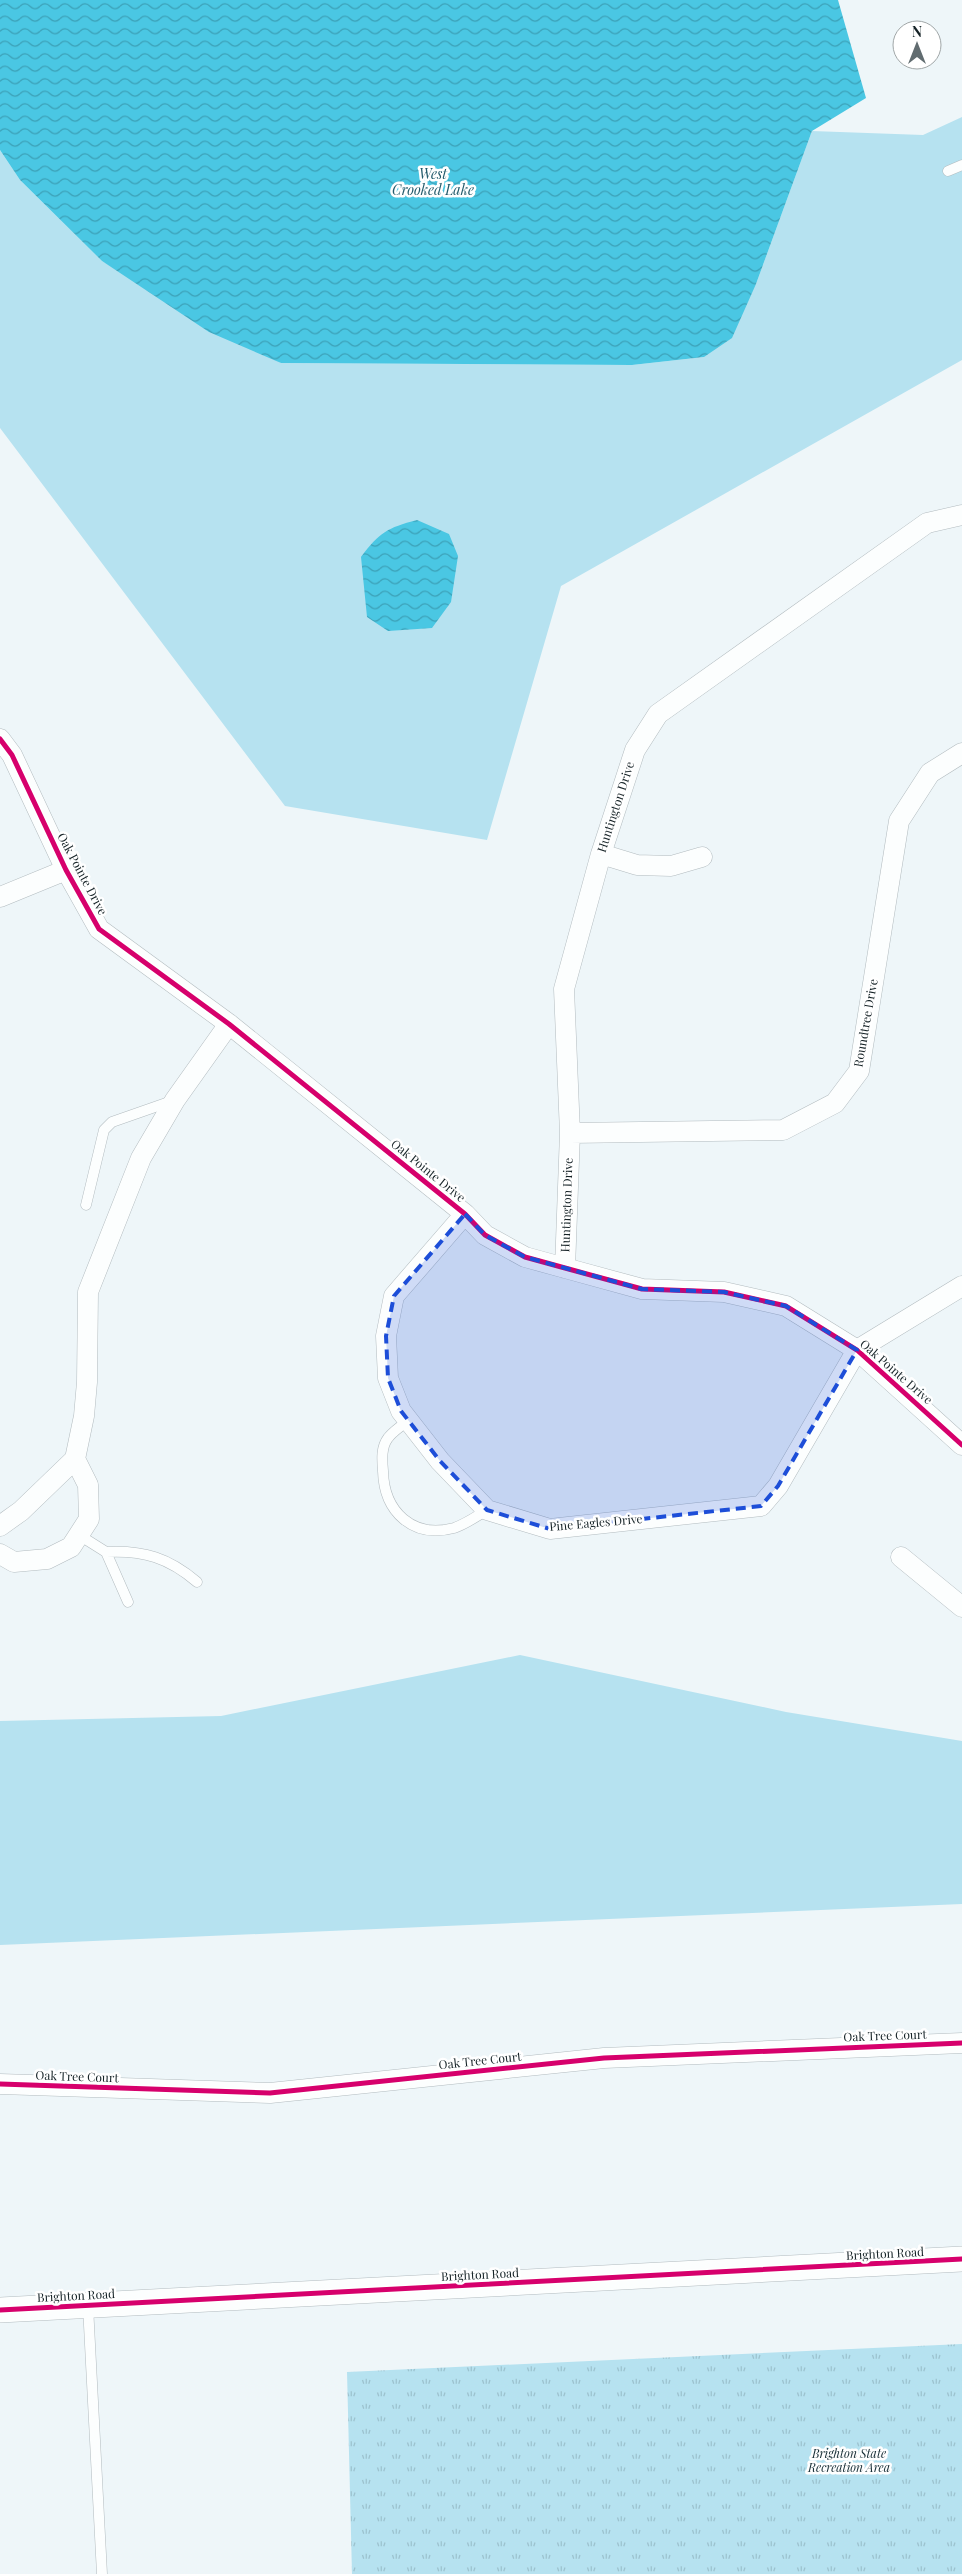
<svg xmlns="http://www.w3.org/2000/svg" width="962" height="2574" font-family="'Playfair Display',serif">
  <style>
    .grass { fill: #b6e2f0 }
    .park { fill: url(#park-tufts) }
    .water { fill: url(#water-waves) }
    .lines { fill: none; stroke-linecap: round; stroke-linejoin: round }
    .service-casing { stroke: #b2bbbf; stroke-width: 11 }
    .minor-casing { stroke: #b2bbbf; stroke-width: 21 }
    .tertiary-casing { stroke: #b2bbbf; stroke-width: 26 }
    .service { stroke: #fcfefe; stroke-width: 10 }
    .minor { stroke: #fcfefe; stroke-width: 20 }
    .tertiary { stroke: #fcfefe; stroke-width: 25 }
    .cycleway-casing { stroke: #fff; stroke-width: 8 }
    .cycleway { stroke: #d6006c; stroke-width: 5 }
    .marked { fill: #1d4ed8; fill-opacity: 0.2; stroke: #1d4ed8; stroke-width: 4; stroke-dasharray: 10 6; stroke-linejoin: round }
    .labels { text-anchor: middle; stroke-width: 5; stroke-linejoin: round; paint-order: stroke }
    .street-label { font-size: 12px; fill: #152226; stroke: #fff }
    .park-label { font-size: 12px; font-style: italic; fill: #172e36; stroke: #fff }
    .water-label { font-size: 14px; font-style: italic; fill: #235b6c; stroke: #fff }
  </style>
  <defs>
    <pattern id="park-tufts" width="24" height="20" patternUnits="userSpaceOnUse" patternTransform="scale(1.25)"><rect width="24" height="20" fill="#b6e2f0"/><path d="M3 7l-1-3M5 7V3M7 7l1-3M15 17l-1-3M17 17v-4M19 17l1-3" fill="none" stroke="#9cc2ce"/></pattern>
    <pattern id="water-waves" width="16" height="10" patternUnits="userSpaceOnUse" patternTransform="scale(1.25)"><rect width="16" height="10" fill="#4ac7e3"/><path d="M0 5q4-4 8 0t8 0" fill="none" stroke="#3ca1b8"/></pattern>
  </defs>
  <rect width="100%" height="100%" fill="#eef6f9"/>
  <path class="grass" d="M962,117V360L561,586L487,840L285,806L0,428V150L20,180L102,261L281,363L632,365L704,357L756,284L812,131L923,135Z
    M520,1655L786,1712L962,1741V1904L0,1945V1721L221,1716Z"/>
  <path class="park" d="M962,2344V2574H352L347,2372Z"/>
  <path class="water" d="M0,0H838L866,98L812,131L756,284L732,338L704,357L632,365L281,363L209,332L102,261L20,180L0,150Z
    M417,520L449,534L458,556L451,602L432,628L388,631L367,617L361,557C380,532 387,528 417,520Z"/>
  <g class="lines">
    <g class="service-casing">
      <path id="service" d="M948,171L962,165
        M86,1205L104,1130L112,1122L172,1101
        M408,1420C402,1426 393,1431 388,1438C381,1447 382,1460 383,1471C384,1512 413,1539 454,1528C466,1524 477,1516 487,1510
        M79,1535L106,1552L128,1602
        M106,1552C144,1550 169,1558 197,1582
        M88,2306L102,2574"/>
    </g>
    <g class="minor-casing">
      <path id="minor" d="M0,739L12,755L66,870L99,929L229,1024L465,1214L485,1235L525,1257L565,1268L642,1289L724,1292L786,1306L857,1350L962,1445
        M601,854L637,865L671,866L702,857
        M0,897L66,870
        M570,1133L783,1130L835,1103L859,1071L899,821L930,773L962,753
        M465,1214L394,1296L386,1336L388,1378L401,1411L440,1461L487,1510L550,1529L761,1506L778,1486L857,1350L962,1286
        M565,1268L570,1133L564,989L601,854L635,750L658,714L927,523L962,515
        M0,1526L21,1511L75,1459L84,1416L87,1382L88,1292L141,1158L175,1100L229,1024
        M0,1554L14,1562L47,1559L71,1547L89,1519L88,1485L75,1459
        M901,1557L962,1607
        M0,2084L270,2093L604,2058L962,2043"/>
    </g>
    <g class="tertiary-casing">
      <path id="tertiary" d="M0,2310L962,2259"/>
    </g>
    <use href="#service" class="service"/>
    <use href="#minor" class="minor"/>
    <use href="#tertiary" class="tertiary"/>
    <g class="cycleway-casing">
      <path id="cycleway" d="M0,739L12,755L66,870L99,929L229,1024L465,1214L485,1235L525,1257L565,1268L642,1289L724,1292L786,1306L857,1350L962,1445
        M0,2084L270,2093L604,2058L962,2043
        M0,2310L962,2259"/>
    </g>
    <use href="#cycleway" class="cycleway"/>
  </g>
  <path class="marked" d="M465,1214L485,1235L525,1257L642,1289L724,1292L786,1306L857,1350L778,1486L761,1506L550,1529L487,1510L440,1461L401,1411L388,1378L386,1336L394,1296Z"/>
  <g class="labels">
    <g class="street-label">
      <text transform="translate(616 807) rotate(-72)" y="4">Huntington Drive</text>
      <text transform="translate(82 874) rotate(62)" y="4">Oak Pointe Drive</text>
      <text transform="translate(866 1023) rotate(-80)" y="4">Roundtree Drive</text>
      <text transform="translate(428 1171) rotate(39)" y="4">Oak Pointe Drive</text>
      <text transform="translate(567 1205) rotate(-88)" y="4">Huntington Drive</text>
      <text transform="translate(896 1372) rotate(41)" y="4">Oak Pointe Drive</text>
      <text transform="translate(596 1523) rotate(-5)" y="4">Pine Eagles Drive</text>
      <text transform="translate(885 2036) rotate(-2)" y="4">Oak Tree Court</text>
      <text transform="translate(480 2061) rotate(-6)" y="4">Oak Tree Court</text>
      <text transform="translate(77 2077) rotate(2)" y="4">Oak Tree Court</text>
      <text transform="translate(885 2254) rotate(-3)" y="4">Brighton Road</text>
      <text transform="translate(480 2275) rotate(-3)" y="4">Brighton Road</text>
      <text transform="translate(76 2296) rotate(-3)" y="4">Brighton Road</text>
    </g>
    <g class="park-label">
      <text x="849" y="2458">Brighton State<tspan x="849" dy="14">Recreation Area</tspan></text>
    </g>
    <g class="water-label">
      <text x="433" y="179">West<tspan x="433" dy="16">Crooked Lake</tspan></text>
    </g>
  </g>
  <g transform="translate(917 45)"><circle r="24" fill="#ffffff" stroke="#a1a7a8"/>
  <path d="M0-4L9 19L0 12L-9 19Z" fill="#616c70"/>
  <text y="-8" font-size="14" font-weight="bold" text-anchor="middle" fill="#152226">N</text>
  </g>
</svg>
